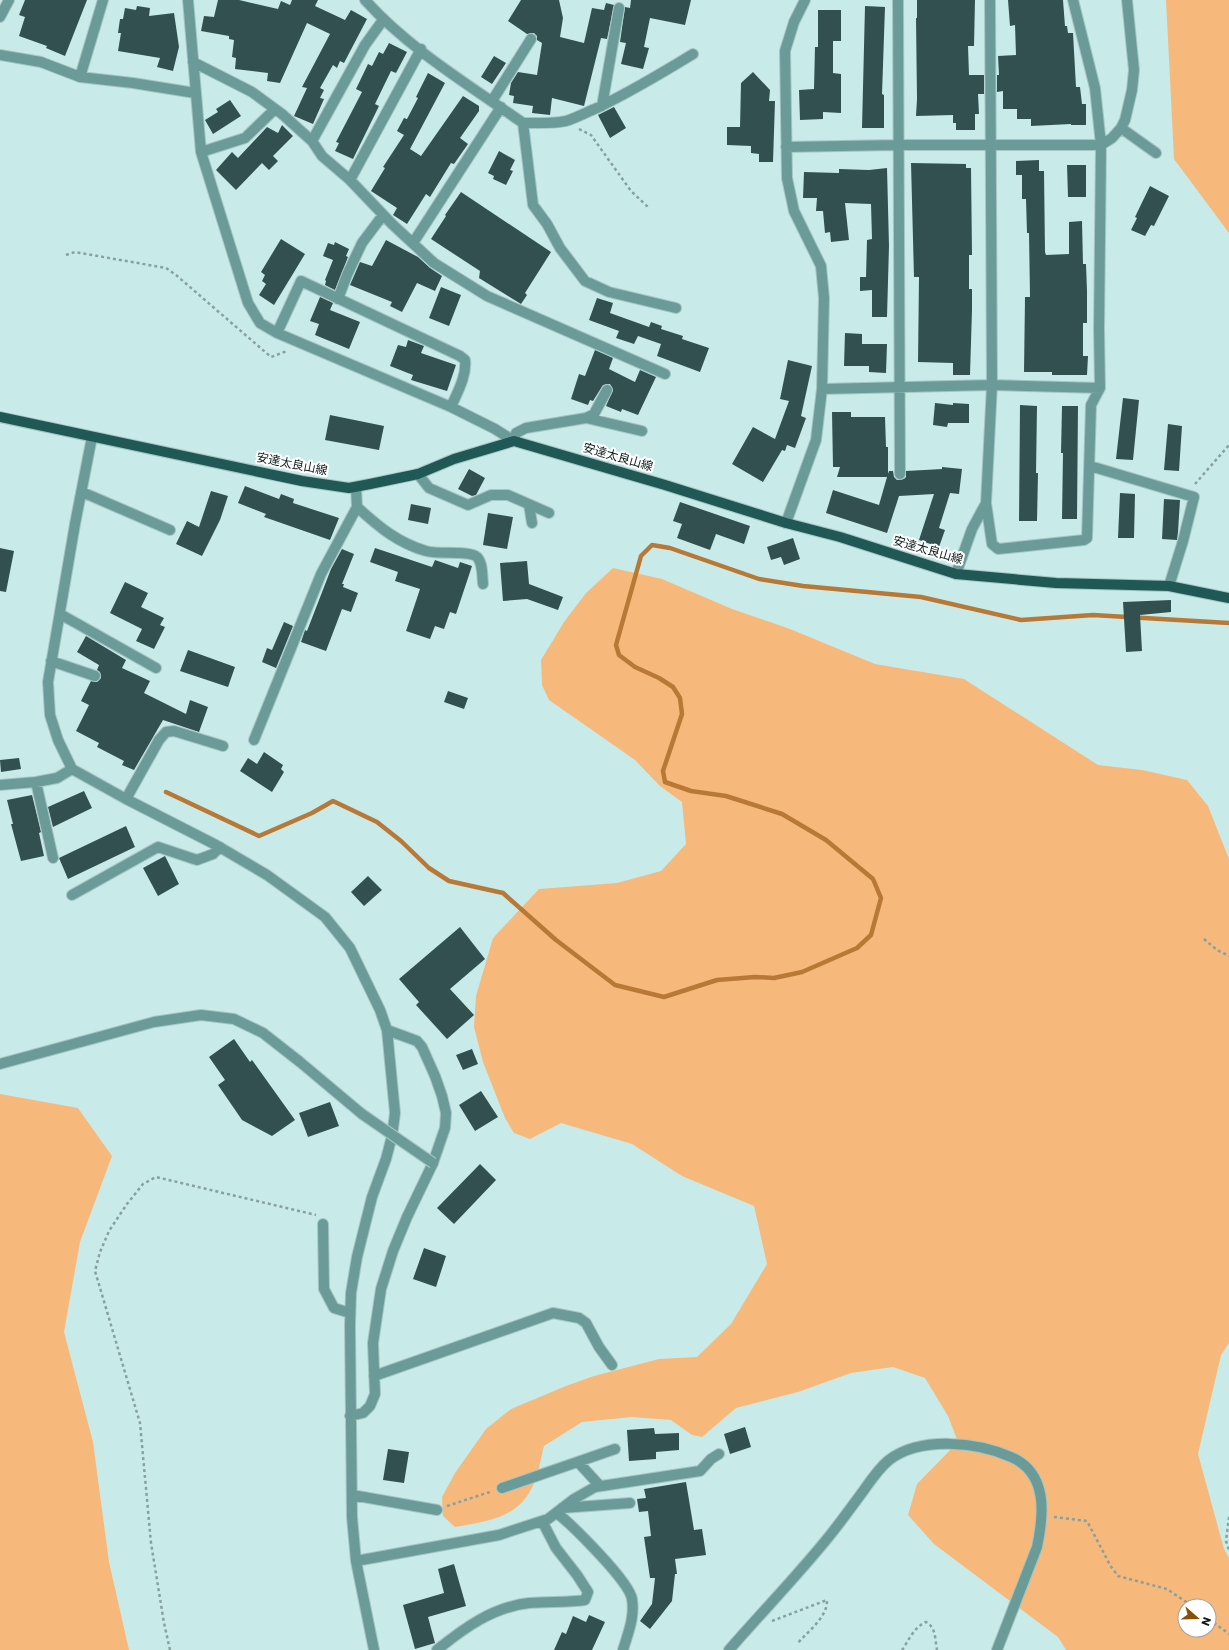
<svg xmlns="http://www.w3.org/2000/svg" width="1229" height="1650" font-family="Poppins,'Noto Sans JP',sans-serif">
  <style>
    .green { fill: #f7b87c; fill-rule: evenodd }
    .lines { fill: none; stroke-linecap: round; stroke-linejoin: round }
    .stream { stroke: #b87836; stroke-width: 4.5 }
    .building { fill: #32504f }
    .minor-casing { stroke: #a6c5c3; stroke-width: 12 }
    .major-casing { stroke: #a6c5c3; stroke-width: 12 }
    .path { stroke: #86a19f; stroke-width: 2.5; stroke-dasharray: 3 3; stroke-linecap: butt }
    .minor { stroke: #6b9b99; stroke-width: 10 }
    .major { stroke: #205856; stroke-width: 10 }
    .minor-bridge-casing { stroke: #a6c5c3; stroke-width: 12; stroke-linecap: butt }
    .minor-bridge { stroke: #6b9b99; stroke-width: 10 }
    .labels { text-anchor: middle; stroke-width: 4; stroke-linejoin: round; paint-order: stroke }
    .street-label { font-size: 12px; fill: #0c1818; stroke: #fff }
  </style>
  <rect width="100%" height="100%" fill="#c8ebe9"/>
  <path class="green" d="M1166,0H1229V233L1174,159Z
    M613,568L662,579L732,609L790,629L875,664L964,679L1098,765L1142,770L1187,780L1208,806L1229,859V1343L1221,1355L1198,1454L1224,1549L1229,1558V1650H1066L1058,1637L934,1544L908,1515L917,1484L958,1442L948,1416L925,1378L893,1367L851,1373L798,1392L736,1408L702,1437L692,1435L671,1420L632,1417L582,1422L544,1446C541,1458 539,1471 534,1483C520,1518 489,1521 455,1527L443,1516L442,1497L455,1473L486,1429L511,1409L566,1386L594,1376L659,1359L697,1357L731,1324L767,1264L754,1206L682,1176L632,1144L561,1123L530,1139L514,1133L505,1118L483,1062L474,1027L476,996L493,938L539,889L617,883L661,871L686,844L682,802L660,786L635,760L549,700L542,685L541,660L564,622L586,593ZM1185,1606H1209V1630H1185Z
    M0,1094L78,1108L112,1156L80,1242L64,1332L93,1442L109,1562L129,1650H0Z"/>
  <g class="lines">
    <path class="stream" d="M166,792L259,836L312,813L333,801L377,822L401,841L429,868L449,881L503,893L556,940L615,985L664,997L717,980L755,977L774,978L802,972L857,948L871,935L881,898L873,879L826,840L782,814L726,796L691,791L665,782L663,771L682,714L680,698L673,687L659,678L635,667L619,655L616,645L641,556L652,545L670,548L759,579L803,586L921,597L1021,620L1093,615L1229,623"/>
  </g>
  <path class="building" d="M25,0H87L65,56L46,48L47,46L19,36L25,17L19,15Z
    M218,0H239L278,9L281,1L290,5L292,0H318L315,6L345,20L351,10L367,19L344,63L340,61L337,68L333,65L320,88L324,90L320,98L324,99L313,124L294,116L307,88L302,87L330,34L307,23L280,83L267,81L268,73L235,69L236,58L232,57L234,40L229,39V36L201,31L204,16L214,17Z
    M521,0H559L563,18L560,37L584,43L592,8L604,10L606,3L614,5L607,39L601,38L584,106L552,98L550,115L532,113L533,106L513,103L514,96L509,95L511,83L518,72L537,75L542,43L537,40V36L534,33L527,34L508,21Z
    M631,0H691L685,25L650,18L644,47L649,48L643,69L621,64L626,43L620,42L625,7L630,8Z
    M917,0H975L974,46H968L969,75H984V94H978L979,114H975V130H956V123H953V115L916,116L917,99L916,18H917Z
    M1008,0H1063L1065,26H1067L1068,33H1073L1076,87H1080L1082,104H1086V125H1071V124L1031,126V119H1017V109H1003V91L997,92V75H999L998,56L1016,55L1015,25L1010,26Z
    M137,6L150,8L149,16L174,13L179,47L173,71L157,67L160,58L118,51L121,33H118L120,19H123L125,8L136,10Z
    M865,6L885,7L882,94L884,95V128H862Z
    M818,10H841V41H833V73L841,74V113L823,112V119L800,120L799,90L814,89L815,47H818Z
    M389,43L407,52L396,73L391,71L375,104L379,106L353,159L335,151L339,143L336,142L362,92L356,89L368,64L372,66L379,52L383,54Z
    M494,56L506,63L492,84L481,77Z
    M753,72L770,90L769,101H775L773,162H759V154L751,153V146L727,145V127H740L741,83Z
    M428,73L445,83L410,149L421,156L463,96L479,106V111L460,138L468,144L454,164L451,163L430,197L426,194L407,224L393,215L397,208L371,191L385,168L383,167L404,135L397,131L404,118L407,119L418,98L416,97Z
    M230,100L241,116L213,134L205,120L218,112L216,109Z
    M614,107L626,128L610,138L598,115Z
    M282,125L293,136L273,156L278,161L269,170L262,163L236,190L216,170L232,152L238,158L267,127L278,133Z
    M499,151L515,160L510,170L513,171L506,185L493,179L494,176L488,173Z
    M1039,160V171H1044L1045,252L1046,255L1069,254V222L1082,221L1083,264H1086L1087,291V323H1083V356H1088L1087,375H1052V372H1024L1025,297H1030L1029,233H1027L1026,199H1022V175H1016V161Z
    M911,163L966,164V168H971L972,255H969V289H972V310L970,375H953V363L918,362L919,277H914Z
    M1067,165H1086V197H1068Z
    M887,168L889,246L887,317H872V290L860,291V277H866L867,240L872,239L871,204L845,203L849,240L831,242L830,232L825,233L823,211H816L817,198H803L804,172L839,173V169L869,170Z
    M1150,186L1169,196L1154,226L1151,225L1145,236L1131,230L1137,218L1135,217Z
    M461,192L551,252L525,293L527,295L521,304L479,278L480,271L431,239L446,216L445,215Z
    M281,239L305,254L274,305L259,295L266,284L262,281L265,275L261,272Z
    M386,240L418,257L430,268L442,276L435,291L417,283L402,312L390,306L392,302L350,285L360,262L372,266Z
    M335,242L349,249L346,256L348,257L335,290L325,285L326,281L325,280L333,260L323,256L328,243L334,245Z
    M441,287L461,295L449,326L429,318Z
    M320,297L333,303L330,310L360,322L349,349L315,335L319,324L310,321Z
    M597,298L613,303L610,313L649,327L651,322L662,326L661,329L683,336L682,339L709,348L700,372L657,356L661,344L638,336L634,344L616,338L619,331L589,320Z
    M845,333L862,334V344H887L886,373L869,372V366H844Z
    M408,340L424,346L421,353L456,365L447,391L411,380L413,375L390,366L398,345L406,347Z
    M595,350L613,358L609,369L635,382L640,370L656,377L638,415L622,409L621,412L606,406L613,390L610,384L603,385L593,401L590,400L588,405L571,399L579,374L585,376Z
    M788,360L812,366L801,416L806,418L795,448L787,445L785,451L782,450L763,482L732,464L753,427L775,439L789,401L780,399Z
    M1123,398L1139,400L1133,460L1116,459Z
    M935,403L953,405V403L969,404V423H948L947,427L933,425Z
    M1020,405L1037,406L1036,473H1038L1037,521H1019Z
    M1062,406H1078L1077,519H1062L1063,453H1061Z
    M832,412H851V417H885L886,447H888V474L889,471H893L894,477L897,480L904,479L906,477V471L942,469V467L962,469L959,494L950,493L939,528L945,530L939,547L919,540L934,494L899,496L887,533L826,513L833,490L879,505L887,477H837L840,467H833Z
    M330,415L384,426L379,450L325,440Z
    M1168,424L1182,426L1179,471L1164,470Z
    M469,469L485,478L476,495L472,496L458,489Z
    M245,486L279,499L281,494L294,499L293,503L339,518L330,540L264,517L266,514L238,503Z
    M211,491L228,496L220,520L202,556L176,544L187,521L199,527Z
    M1120,493L1135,494L1134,538H1118Z
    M1164,499L1180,500L1178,532L1177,540L1162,539Z
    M680,502L750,526L744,544L716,534L710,550L677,538L682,524L673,521Z
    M411,504L431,508L428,524L408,520Z
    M488,513L513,517L507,549L483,545Z
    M793,538L800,559L784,565L781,557L771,560L767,547Z
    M0,548L14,551L6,592L0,591Z
    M375,548L432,567L435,560L458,568L460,562L472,566L456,614L450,612L444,629L435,626L430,639L406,631L420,589L395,581L398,572L370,562Z
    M342,549L354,554L342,584H344L343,587L358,593L351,612L342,609L326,651L301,642L305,630L307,631L331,569Z
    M527,561L529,584L563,597L558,610L527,599L503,601L500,563Z
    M125,582L148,593L141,607L164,618L160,625L165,627L154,649L136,641L142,629L110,613Z
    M1171,600V612L1140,615L1142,651L1126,652L1123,602Z
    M284,622L293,626L276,668L262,662L267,648L272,650Z
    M86,636L126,660L122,668L150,681L144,693L186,714L190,700L208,707L199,732L163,720L134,770L122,765L124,761L97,747L99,743L76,731L89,705L81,701L91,681L97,682L101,678L100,672L97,670L99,665L77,652Z
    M188,650L235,667L228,687L180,671Z
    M448,691L468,698L464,709L444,702Z
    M264,752L283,765L281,769L284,772L272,792L240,771L248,758L257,764Z
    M19,758L21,769L1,772L0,760Z
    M84,791L92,808L53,827L48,807Z
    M32,795L41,832L39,833L44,856L21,861L11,824H13L7,800Z
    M126,826L135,847L68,879L59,858Z
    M165,856L179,884L158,896L143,868Z
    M368,876L382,890L364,906L351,892Z
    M460,927L485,959L450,989L474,1015L447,1039L416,1005L419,1002L399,979Z
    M234,1039L250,1062L252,1060L295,1120L272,1136L242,1120L218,1085L225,1080L209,1057Z
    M472,1049L478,1064L463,1070L456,1055Z
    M481,1091L498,1117L475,1131L459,1105Z
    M330,1102L339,1126L308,1137L299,1113Z
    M480,1164L496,1180L454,1224L437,1208Z
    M424,1248L446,1256L436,1287L413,1279Z
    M745,1427L751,1447L730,1454L724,1434Z
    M654,1428L655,1434L679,1433V1450L656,1452V1459L629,1461L627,1430Z
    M388,1449L409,1452L404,1483L383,1480Z
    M686,1482L694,1530L702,1529L706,1555L675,1559L677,1574H675L672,1601L650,1629L640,1621L652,1604L655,1578H650L644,1537L651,1536L648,1511L639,1512L637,1499L646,1498L644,1489Z
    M454,1564L466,1606L428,1617L435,1643L415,1649L403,1605L444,1593L438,1569Z
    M589,1615L605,1622L592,1650H554L562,1632L566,1634L573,1616L586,1622Z"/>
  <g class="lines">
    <g class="minor-casing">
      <path id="minor" d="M188,0L201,152L248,303L260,323L277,333L451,407L495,429L514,441L516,433L526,428L586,418L642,431
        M365,0C409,49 469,85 523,123L533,205L547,224L560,248L585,281L609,292L676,308
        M898,0L900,474
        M1073,0L1095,88L1101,145L1099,329L1100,388
        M0,17L9,0
        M0,55L41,62L80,77L133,83L195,93
        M193,62L252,92L282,114L312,141L322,156L350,180L392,224L434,263L487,296L665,374
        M80,77L103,0
        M492,101L531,39
        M602,106L619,8
        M523,123C537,123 552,124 566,121C576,118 587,112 597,108C630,92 662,73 693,54
        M1121,128L1156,153
        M312,141L365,45L383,20
        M786,147L898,145H1101L1112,138L1121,128L1125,120L1132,90L1134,70L1127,0
        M201,152L245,138L275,109
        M350,180L421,49
        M413,243L501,107
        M338,299L347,275L362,243L383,215
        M277,333L301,281L460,356L465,360C467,376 457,393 451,407
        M822,389L992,385L1100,388L1091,405L1087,538L1084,540L998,549L992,544L986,503
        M586,418L594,414L607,390
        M92,437L75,524L48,682L50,715L58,740L72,769L126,799L216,845L267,875L325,917L350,948L380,1010L387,1030L395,1113L392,1136L386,1159L372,1197L357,1257L351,1293L350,1325L352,1517L356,1561L374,1650
        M1090,466L1194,497L1183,541L1169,586
        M418,474L429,488L468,505L491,495H508L549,513
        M82,492L170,530
        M529,505L532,523
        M357,507C379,527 398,543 426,551C439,555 469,550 477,557C483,563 482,576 483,584
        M786,523L816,440L822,389L824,298L821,266L794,211L787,178L785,51L794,22L805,0
        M956,574L972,529L986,503L992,385L990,0
        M60,614L156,668
        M51,661L95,676
        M254,740L321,574L357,507L356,487
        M36,782L53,858
        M0,785L36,782L57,778L72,769
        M126,799L159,740L166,732L174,731L223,746
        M72,895L158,847L197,860L213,854L220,847
        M0,1064L154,1022L201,1015L234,1019L263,1033L300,1062L362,1114
        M323,1224L324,1289L334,1308L350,1313
        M374,1376L553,1313L579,1318L586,1323L599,1347L612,1365
        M350,1416L363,1413L370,1406L375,1394L373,1343L381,1289L393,1251L407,1217L433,1163L445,1128L446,1113L442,1096L435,1076L422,1047L417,1041L387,1030
        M578,1462L600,1486
        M502,1488L615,1449
        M352,1495L437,1510
        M562,1508L630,1503
        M557,1513C573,1526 629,1581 632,1599C635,1617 628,1633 623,1650
        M356,1561L499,1535L548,1519L574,1499L595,1487L700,1471L711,1459L719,1454
        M437,1650C464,1628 493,1607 529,1603C547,1601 567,1603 585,1600L588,1592L577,1575L556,1548L542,1521
        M729,1650C763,1611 799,1574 831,1534C842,1520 853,1505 864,1490C871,1480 879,1468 889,1460C921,1436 977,1442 1011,1457C1048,1473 1044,1514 1037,1547L997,1650"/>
    </g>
    <g class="major-casing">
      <path id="major" d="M0,417L302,481L349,488L370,484L418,474L454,459L514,441L665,485L786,523L840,537L956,574L1056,583L1169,586L1229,598"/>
    </g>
    <path class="path" d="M579,129L591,135L631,191L649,208
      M66,255L75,252L166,268L176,275L271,357L287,351
      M1195,484L1229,445
      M1204,939L1217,950L1229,956
      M447,1506L490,1492
      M1054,1517L1087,1521L1110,1565L1118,1576L1167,1589L1192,1606
      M1229,1517L1226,1541L1229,1550
      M1209,1619L1229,1634
      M772,1621L827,1600C828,1617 807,1632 797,1644
      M170,1650L164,1623L151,1543L140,1423L95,1271L100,1252L109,1231L127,1204L143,1184L156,1177L316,1215
      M902,1650C909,1640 914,1627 926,1622C936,1627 935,1640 937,1650"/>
    <use href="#minor" class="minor"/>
    <use href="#major" class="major"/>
    <g class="minor-bridge-casing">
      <path id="minor-bridge" d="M362,1114L433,1163"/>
    </g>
    <use href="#minor-bridge" class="minor-bridge"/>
  </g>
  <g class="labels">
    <g class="street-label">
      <text transform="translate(618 457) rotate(16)" y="4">安達太良山線</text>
      <text transform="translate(292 464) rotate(11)" y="4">安達太良山線</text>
      <text transform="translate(928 550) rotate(16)" y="4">安達太良山線</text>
    </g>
  </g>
  <g transform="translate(1197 1618) rotate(110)"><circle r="19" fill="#ffffff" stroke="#9ea3a3"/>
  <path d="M0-3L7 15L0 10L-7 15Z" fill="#895005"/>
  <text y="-6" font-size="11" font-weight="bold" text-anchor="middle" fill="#0c1818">N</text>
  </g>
</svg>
